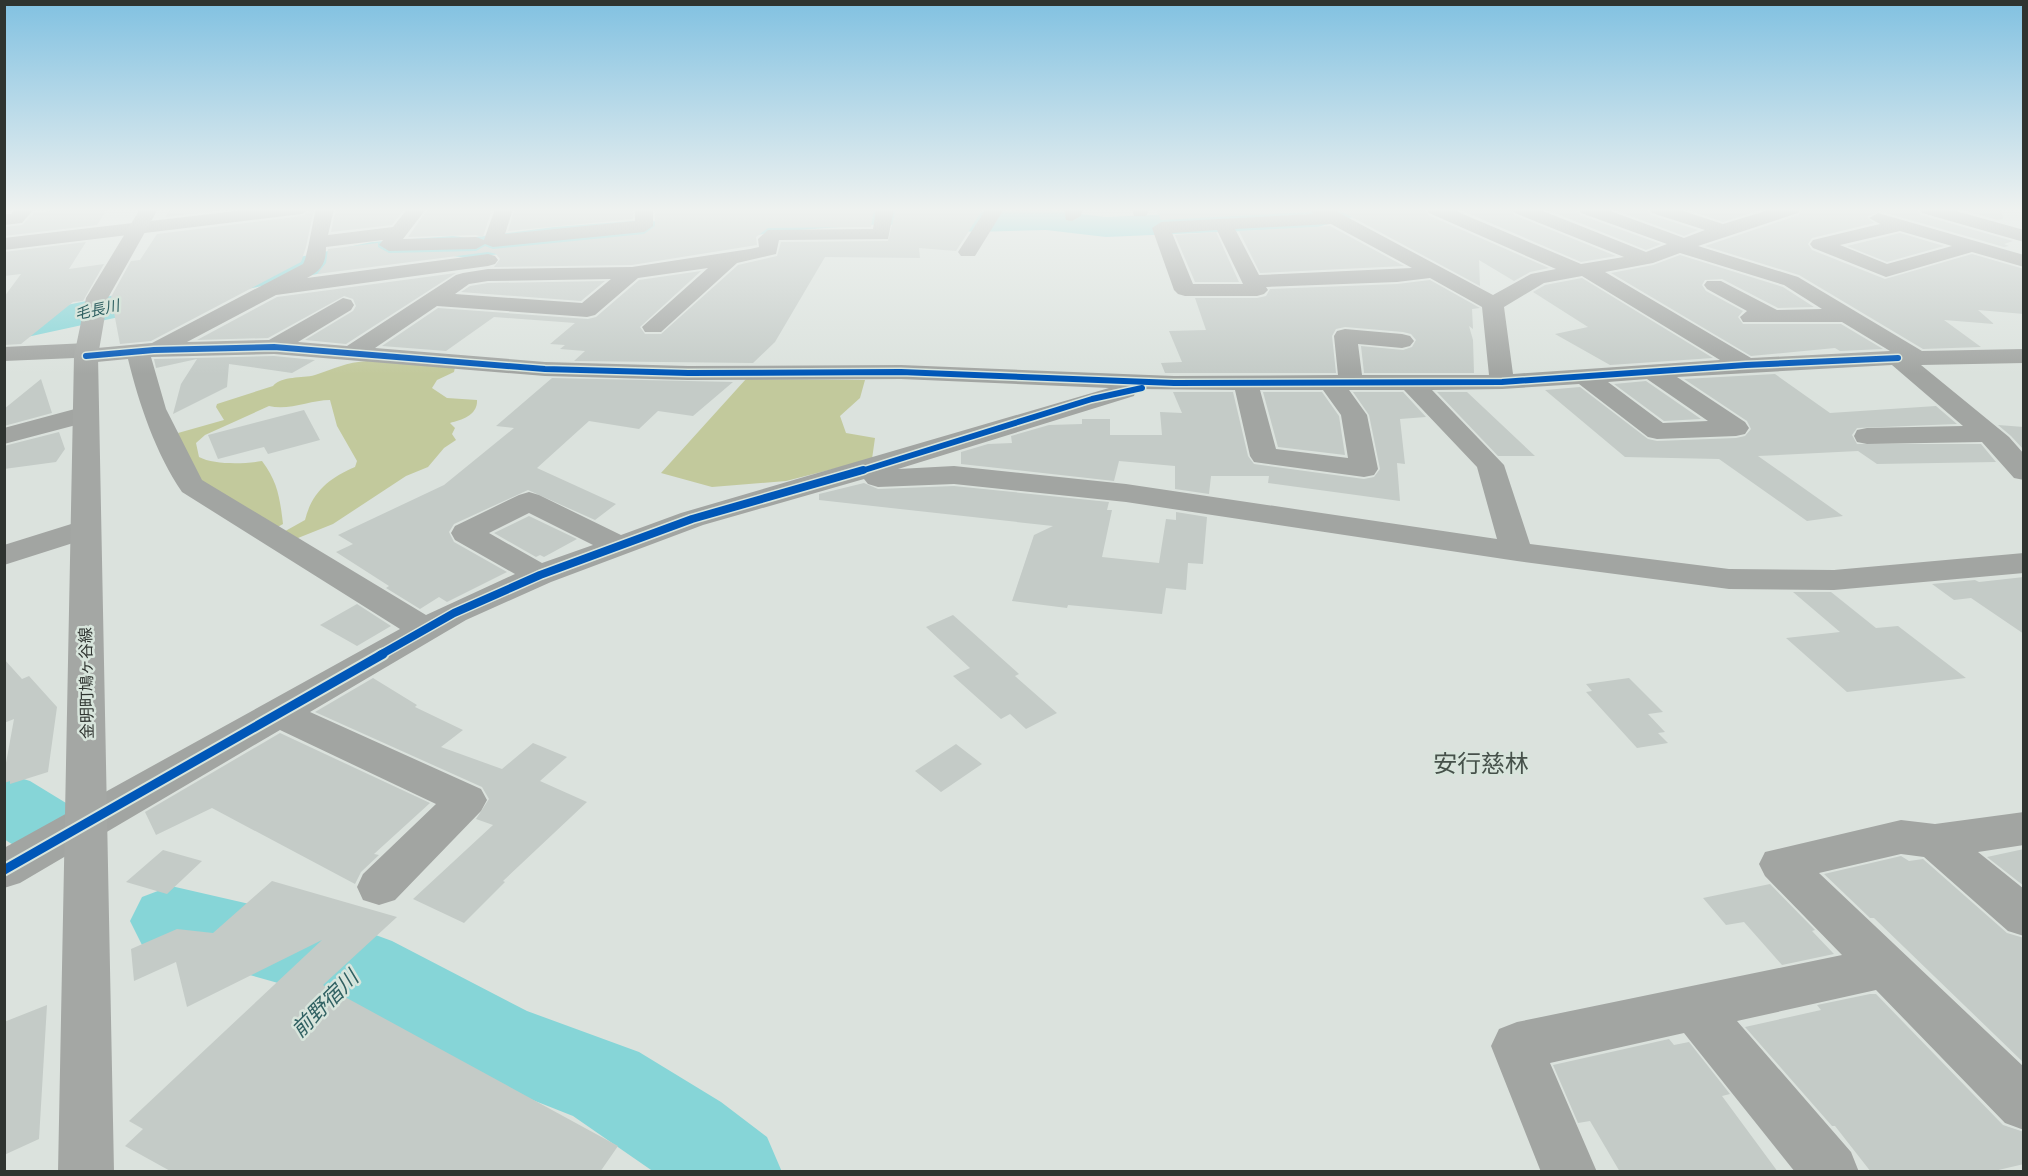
<svg xmlns="http://www.w3.org/2000/svg" width="2028" height="1176" font-family="Signika,'Noto Sans JP',sans-serif">
  <style>
    .forest { fill: #c2c99c }
    .lines { fill: none; stroke-linecap: round; stroke-linejoin: round }
    .river { fill: #86d5d7; fill-rule: evenodd }
    .building { fill: #c4cbc7 }
    .minor { fill: #a2a5a2; fill-rule: evenodd }
    .major { fill: #a4a7a4; fill-rule: evenodd }
    .cycleway-far2-casing { stroke: #d8e5dc; stroke-width: 9 }
    .cycleway-far1-casing { stroke: #d8e5dc; stroke-width: 11 }
    .cycleway-casing { stroke: #d8e5dc; stroke-width: 13 }
    .cycleway-far2 { stroke: #0057b8; stroke-width: 6 }
    .cycleway-far1 { stroke: #0057b8; stroke-width: 8 }
    .cycleway { stroke: #0057b8; stroke-width: 9 }
    .labels { text-anchor: middle; stroke-width: 5; stroke-linejoin: round; paint-order: stroke }
    .far-water-label { font-size: 15px; font-style: italic; fill: #306162; stroke: #d8e5dc }
    .street-label { font-size: 16px; fill: #2f3430; stroke: #d8e5dc }
    .near-water-label { font-size: 21px; font-style: italic; fill: #306162; stroke: #d8e5dc }
    .near-quarter-label { font-size: 24px; fill: #46514a; stroke: #d8e5dc }
  </style>
  <rect width="100%" height="100%" fill="#dbe2dd"/>
  <path class="forest" d="M367,361L455,367L454,372L437,380L432,388L447,398L477,400C478,415 462,420 450,423L455,428L452,434L456,440L444,448L428,467L406,476L333,524L293,540L280,534L305,520C312,492 329,478 355,467L357,461L337,426L330,400C310,400 289,411 269,406L205,435L196,443L199,457C214,465 245,464 262,461C278,482 280,499 283,524L274,529L197,480L178,433L224,420L216,407L217,404L273,386C283,375 301,379 315,375C333,369 347,362 367,361Z
    M746,379L865,380L860,398L840,416L846,433L875,438L872,459L786,481L712,487L661,473Z"/>
  <g class="lines">
    <path class="river" d="M812,209H942L976,212L1046,210L1106,217L1290,209H1362L1357,216L1314,228L1106,237L1046,230L976,232L883,224L785,231L707,242L634,241L554,247L468,258L453,256L372,262L4,342V318L372,242L453,236L468,238L554,227L634,221L707,222Z
      M4,773L30,781L66,803L77,824L66,845C41,852 27,855 4,839Z
      M171,886L362,930L392,941L527,1011L639,1052L721,1102L767,1137L782,1172H654L573,1116L470,1075L367,1015L344,1024L313,1012L303,990L142,945L130,921L142,897Z"/>
  </g>
  <path class="building" d="M65,209H107L97,225L4,236V227L22,225L34,213Z
    M170,209H231L166,217Z
    M313,209H314L306,247L301,262L151,341L120,344L111,297L131,261L140,260L157,234L302,216Z
    M336,209H404L392,225L331,232Z
    M428,209H492L483,237L476,235L408,237Z
    M515,209H633V219L508,231Z
    M655,209H874L871,227L768,228L756,237L757,245L632,265L494,267L500,259L496,254L488,252L317,274L326,263L328,249L378,243V247L389,253L476,251L485,246L493,249L644,234L655,226Z
    M896,209H983L956,251L919,248L920,258L825,257L775,342L753,363L574,361L585,351L560,349L565,345L550,344L575,323L494,317L446,351L382,346L438,308L588,319L596,317L639,280L701,271L640,327L645,334H661L738,265L777,256L781,242L888,241Z
    M1156,209H1307L1309,212L1161,220Z
    M1337,209H1424L1428,215L1549,268L1530,272L1514,281L1479,260L1480,286Z
    M1458,209H1510L1514,215L1616,256L1581,262Z
    M1545,209H1576L1580,215L1661,244L1646,250Z
    M1612,209H1647L1651,215L1698,230L1684,236Z
    M1685,209H1763L1723,222Z
    M1803,209H1917L1921,215L2013,241L2004,244L2009,246L2004,247L1879,211L1867,217L1874,223L1812,238L1808,244L1812,250L1885,279L1972,254L2024,269V314L1978,310L1994,324L1944,320L1981,347L1923,349L1799,275L1705,246L1799,215Z
    M1959,209H2001L2003,219L1997,220Z
    M1330,226L1404,266L1260,273L1239,231Z
    M1216,232L1239,282H1195L1175,235Z
    M1900,233L1944,246L1887,262L1847,246Z
    M86,242L69,269L104,264L83,301L73,302L21,344L4,345V297L21,274L4,276V252Z
    M1680,255L1783,287L1814,307L1778,308L1722,279L1705,280L1702,285L1706,291L1743,311L1738,317L1743,324H1841L1883,349L1840,351L1835,348L1751,356L1611,273L1653,265Z
    M456,273L346,344L305,340L353,311L356,306L353,299L344,296L268,338L197,340L277,297Z
    M1582,278L1713,358L1610,365L1555,334L1588,327L1533,292L1545,285Z
    M1430,280L1480,308L1472,309L1473,329L1469,326L1473,340L1474,373H1364L1361,346L1403,350L1412,347L1416,340L1411,334L1403,332L1345,327L1336,329L1332,336L1336,373H1165L1161,363L1182,362L1169,331L1206,330L1195,298H1257L1266,296L1270,289L1397,284Z
    M605,281L581,301L461,292L470,286L488,283Z
    M274,356L315,360L292,373L229,364L227,387L173,414L181,384L197,359L156,368L154,359Z
    M1775,374L1830,413L1936,406L1957,424L1857,428L1852,435L1857,444H1981L1996,462L1877,464L1858,451L1758,456L1843,516L1807,521L1719,459L1625,457L1545,390L1580,387L1648,439L1657,441L1736,438L1745,436L1751,429L1747,421L1684,379Z
    M552,378L733,382L693,416L658,411L639,429L589,421L537,468L616,504L595,520L528,490L454,524L449,532L454,542L507,572L447,602L439,597L420,609L386,588L389,586L336,552L353,544L338,535L444,485L514,428L496,426Z
    M41,379L52,413L4,426V409Z
    M1646,381L1701,419L1664,421L1614,384Z
    M1173,392H1233L1248,456L1254,464L1364,479L1374,477L1380,469L1369,415L1353,392H1403L1426,417L1400,419L1405,464L1397,463L1400,501L1268,483L1269,476H1211L1209,494L1175,489V466L1119,461L1114,481L961,464V452L988,444L1012,443L1011,436L1049,425L1082,424V419H1110V435H1162L1160,412L1182,413Z
    M1263,392H1322L1339,416L1345,455L1278,447Z
    M1437,392H1467L1535,456H1498Z
    M304,410L320,440L268,454L264,447L218,459L208,435Z
    M1998,425L2024,427V450L2011,436Z
    M59,432L65,449L56,462L4,469V446Z
    M864,483L878,489L954,486L1109,502L1107,510H1112L1102,557L1159,563L1166,519L1176,520V512L1207,517L1203,564L1188,563L1186,590L1166,588L1162,614L1068,605L1067,608L1012,601L1034,535L1053,526L819,500V494Z
    M529,516L577,539L544,557L540,555L536,557L494,533Z
    M2024,577V634L1971,598L1954,600L1932,584L1975,580L1979,582Z
    M1793,592H1831L1876,628L1898,626L1966,678L1847,692L1786,638L1840,632Z
    M357,604L391,626L357,646L320,625Z
    M953,615L1019,674L1015,676L1057,713L1026,729L1010,714L1001,719L953,676L970,668L926,627Z
    M4,659L22,679L29,676L57,707L48,772L10,784V781L4,783V774L14,719L4,723Z
    M373,678L417,705L415,707L463,730L441,747L502,769L533,743L567,757L540,781L587,802L503,881L505,882L464,923L413,899L493,825L476,819L489,799L482,787L315,712Z
    M1629,678L1663,712L1648,714L1665,732L1658,733L1668,743L1637,748L1586,692L1592,691L1586,684Z
    M280,733L430,803L374,854L379,855L361,872L355,884L212,808L156,835L145,812Z
    M956,744L982,764L941,792L915,771Z
    M2024,849V886L1987,857Z
    M163,850L202,861L167,894L126,882Z
    M1901,856L1909,861L1923,859L2007,933L2024,938V1063L1874,918H1870L1824,874Z
    M272,881L397,917L323,985L618,1146L600,1172H172L125,1146L143,1129L129,1121L322,940L187,1007L176,962L134,981L131,949L177,929L213,933Z
    M1770,884L1815,930L1812,931L1834,954L1782,965L1744,922L1726,925L1703,898Z
    M1870,994H1876L2003,1125L2024,1132V1164L1990,1172H1871L1835,1126H1832L1745,1027L1821,1010L1817,1005Z
    M47,1005L39,1139L4,1155V1022Z
    M1669,1039L1674,1045L1689,1042L1730,1094L1722,1096L1778,1172H1620L1590,1121L1578,1123L1553,1065Z"/>
  <g class="lines">
    <path class="minor" d="M15,209H34L22,223L4,225V214H11Z
      M253,209H311L302,214L4,250V238Z
      M316,209H334L328,235L393,227L407,209H426L403,239L476,237L484,240L495,209H513L505,234L635,221V209H653V226L644,232L493,247L485,244L476,249L389,251L379,245L383,240L326,247C326,263 322,270 307,278L488,254L495,256L498,260L495,264L488,266L276,295L187,342L269,340L343,298L351,300L354,305L351,310L298,342L347,346L456,275L463,273L488,269L632,267L750,249L759,247L758,239L768,230L873,229L876,209H894L888,239L779,240L776,254L737,263L661,332H645L642,327L708,268L638,278L595,315L587,317L437,306L375,348L545,362L688,366L901,365L1174,376L1338,375L1334,336L1337,331L1345,329L1402,334L1410,336L1414,341L1410,346L1402,348L1358,344L1362,375H1489L1482,307L1430,278L1397,282L1266,287L1268,290L1264,294L1257,296H1185L1178,294L1174,290L1152,228L1161,222L1313,214L1309,209H1332L1493,295L1531,274L1556,269L1429,213L1426,209H1451L1581,264L1624,257L1515,213L1512,209H1538L1646,252L1667,244L1581,213L1578,209H1605L1684,238L1705,230L1652,213L1649,209H1677L1723,224L1772,209H1801L1798,213L1698,246L1798,277L1922,351L2024,349V363L1921,365L2009,437L2024,454V480L2014,478L1982,442L1867,444L1857,442L1854,436L1857,430L1867,428L1963,426L1892,365L1677,377L1745,422L1749,428L1745,434L1736,436L1657,439L1648,437L1579,384L1502,389L1432,390L1504,465L1530,544L1729,569L1834,570L2024,553V573L1834,590L1729,589L1517,561L1126,502L954,484L878,487L868,484L864,479L703,525L551,582L466,620L310,712L481,789L487,800L481,811L395,900L379,905L363,900L357,887L363,874L436,804L280,730L20,883L4,888V848L400,629L182,492C156,454 139,404 128,359L86,363L75,358L4,361V347L87,343L97,348L152,343L303,264C307,259 313,220 316,209ZM1331,224L1412,268L1259,275L1235,229ZM1217,230L1243,284H1193L1172,233ZM1680,253L1784,285L1822,309L1777,310L1721,281H1707L1704,285L1707,289L1747,311L1740,317L1743,322H1842L1890,351L1751,358L1605,272L1653,263ZM1582,276L1720,360L1513,374L1504,307L1544,283ZM611,279L582,303L455,294L469,284L488,281ZM274,354L545,376L688,380L901,379L1109,388L681,513L621,535L539,495L529,492L519,495L455,526L451,533L455,540L515,574L426,615L202,480L166,409L151,357ZM1647,379L1708,421L1663,423L1608,382ZM1136,389L1235,390L1250,456L1254,462L1364,477L1374,475L1378,469L1367,415L1349,390H1404L1477,467L1497,539L1126,484L954,466L898,469L1134,396ZM1260,390H1323L1341,415L1348,458L1276,449ZM529,513L593,545L542,563L489,533Z
      M986,209H1004L975,256H961L958,252Z
      M1064,209H1082L1081,216L1072,221L1066,220Z
      M1132,209H1150L1146,216H1134Z
      M1919,209H1949L2024,230V242L1922,213Z
      M1878,213L2024,255V267L1972,252L1886,277L1813,248L1810,244L1813,240L1880,224L1869,218ZM1900,231L1952,246L1887,264L1840,245Z
      M86,406L95,408L99,414L95,420L4,444V428Z
      M84,520L95,522L99,529L95,536L4,565V545Z
      M2024,812V845L1978,852L2024,889V936L2008,931L1924,857L1901,854L1819,873L2024,1067V1130L2005,1123L1876,990L1737,1021L1851,1152L1859,1172H1795L1684,1033L1550,1063L1597,1172H1541L1491,1046L1499,1029L1517,1022L1842,955L1765,876L1759,864L1765,852L1901,820L1935,824Z"/>
    <path class="major" d="M140,209H158L108,298L98,356L114,1172H58L74,356L86,298Z"/>
    <g class="cycleway-far2-casing">
      <path id="cycleway-far2" d="M86,356L154,350L274,347L545,369L688,373L901,372L1174,383L1502,382L1746,365L1898,358
        M858,472L1092,399L1142,388"/>
    </g>
    <g class="cycleway-far1-casing">
      <path id="cycleway-far1" d="M380,655L454,613L540,575L692,519L863,470"/>
    </g>
    <g class="cycleway-casing">
      <path id="cycleway" d="M4,870L383,654"/>
    </g>
    <use href="#cycleway-far2" class="cycleway-far2"/>
    <use href="#cycleway-far1" class="cycleway-far1"/>
    <use href="#cycleway" class="cycleway"/>
  </g>
  <linearGradient id="sky" x2="0" y2="1"><stop stop-color="#81c1e1"/><stop offset="0.56" stop-color="#eff2f0"/><stop offset="1" stop-color="#eff2f0" stop-opacity="0"/></linearGradient>
  <rect width="2028" height="374" fill="url(#sky)"/>
  <g class="labels">
    <g class="far-water-label">
      <text transform="translate(97 310) rotate(-12)" y="5">毛長川</text>
    </g>
    <g class="street-label">
      <text transform="translate(86 683) rotate(-91)" y="6">金明町鳩ヶ谷線</text>
    </g>
    <g class="near-water-label">
      <text transform="translate(325 1004) rotate(-45)" y="7">前野宿川</text>
    </g>
    <g class="near-quarter-label">
      <text x="1481" y="772">安行慈林</text>
    </g>
  </g>
  <rect width="2028" height="1176" fill="none" stroke="#2f3430" stroke-width="12"/>
</svg>
